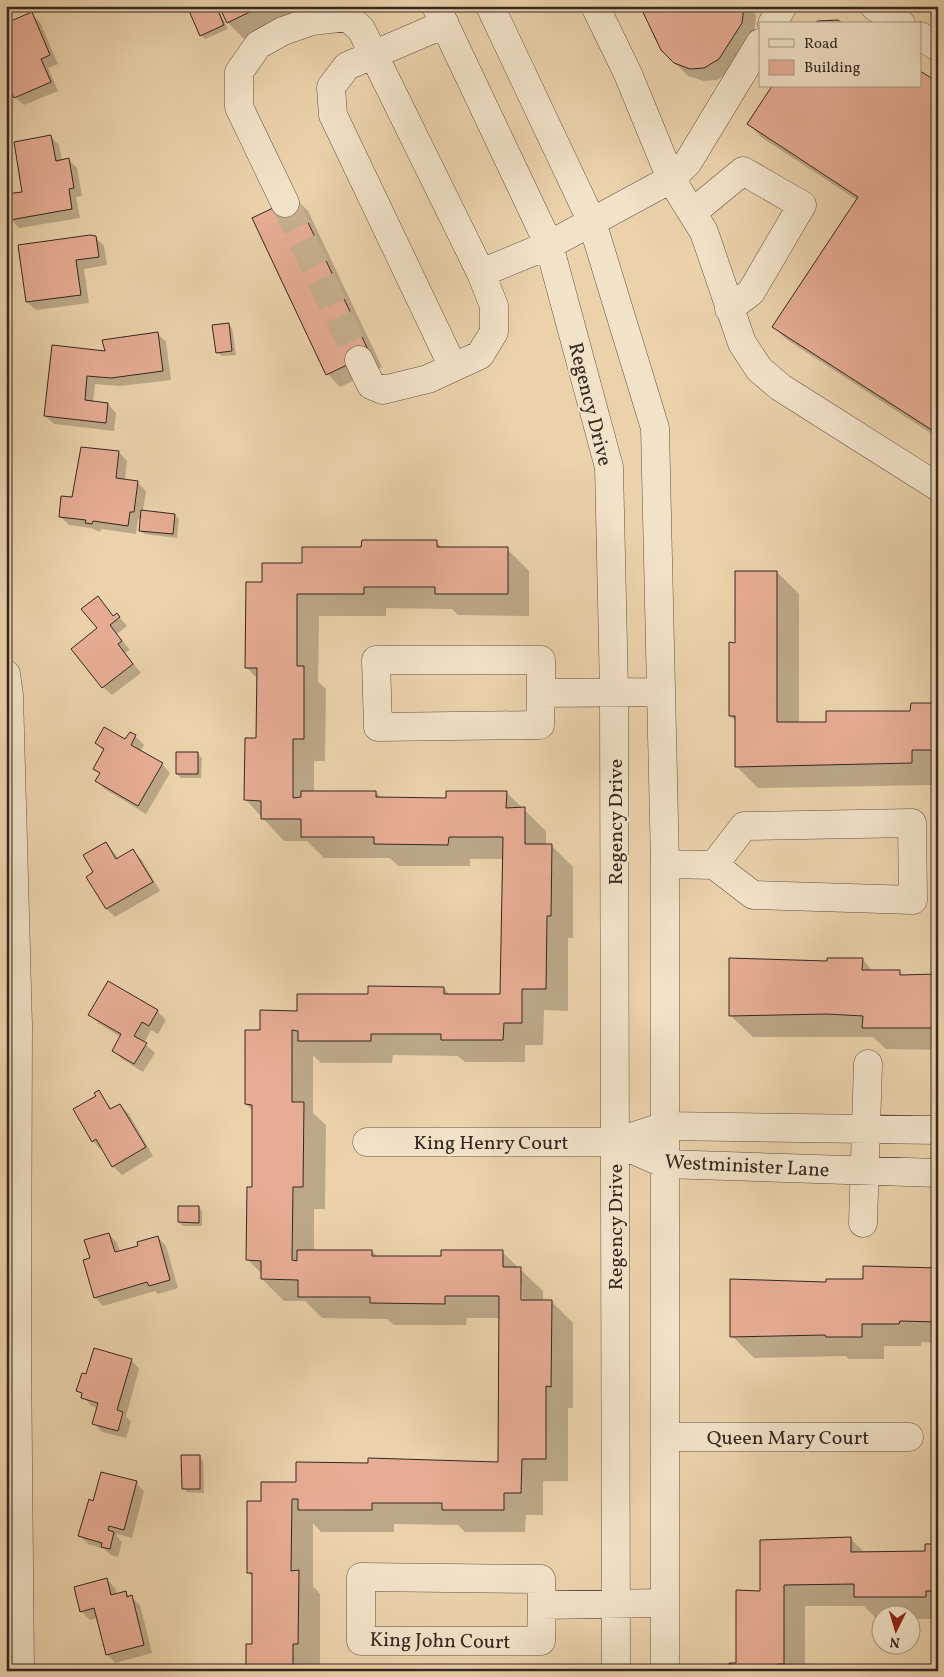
<svg xmlns="http://www.w3.org/2000/svg" width="944" height="1677" font-family="Vollkorn,serif">
  <style>
    .shadow { fill: #0003; fill-rule: evenodd }
    .building { fill: #e7ad94; stroke: #352721 }
    .lines { fill: none; stroke-linecap: round; stroke-linejoin: round }
    .minor-tunnel { stroke: #c7b08f; stroke-width: 28; stroke-dasharray: 28 14; stroke-linecap: butt }
    .minor-casing { stroke: #625244; stroke-width: 29 }
    .minor { stroke: #f2e2c8; stroke-width: 28 }
    .labels { text-anchor: middle; stroke-width: 4.5; stroke-linejoin: round; paint-order: stroke }
    .street-label { font-size: 20px; fill: #352721; stroke: #f2e2c8 }
  </style>
  <rect width="100%" height="100%" fill="#ebd2ab"/>
  <filter id="stains"><feTurbulence type="fractalNoise" baseFrequency=".004" numOctaves="4"/><feColorMatrix values="0 0 0 0 .2 0 0 0 0 .09 0 0 0 0 .02 0 0 0 .5 -.17"/></filter>
  <radialGradient id="worn" r=".72"><stop offset=".6" stop-color="#630" stop-opacity="0"/><stop offset="1" stop-color="#630" stop-opacity=".3"/></radialGradient>
  <path class="shadow" d="M203,6H217L228,29L205,39L201,35Z
    M220,6H307L308,8L244,39L228,23Z
    M642,6H751L756,16L754,36L731,71L717,80L704,81L688,76L662,50Z
    M31,14L40,22L58,64L48,68L58,91L24,105L15,97Z
    M938,84V438L786,339L774,327L857,200L761,137L749,124Z
    M51,137L59,145L62,161L69,160L77,168L82,196L76,197L80,218L19,228L11,219Z
    M296,199L308,211L382,367L340,387L328,374Z
    M95,237L104,246L107,265L84,269L89,303L36,310L27,302L19,246Z
    M228,324L232,328L236,355L222,356L218,353Z
    M157,333L166,342L171,380L120,386L95,384L93,403L108,404L116,413L114,431L54,424L45,416L106,352Z
    M82,448L119,452L127,461L125,480L137,482L146,491L143,511L175,515L179,519L177,538L144,534L140,530L141,520L138,519L136,534L102,529L100,532L91,528L69,525L60,516L73,498Z
    M436,542L443,548L507,549L529,571V616L458,615L452,609L386,608V616H319L318,682L326,689L325,761H314V792H376L382,799H447L506,792L546,831V845H551L573,867V938H568V1011L544,1010L543,1045H525V1062H465L458,1056L393,1055L392,1063H321L313,1055V1113L326,1125L325,1209H314V1251H372L378,1257L442,1258L502,1252L543,1291V1301H551L573,1323V1408H568V1481H543V1515H526L525,1532H465L458,1525L394,1524V1532H321L313,1523V1586L320,1594V1666H315V1671H247L254,1645V1578L248,1572L262,1502L297,1483L499,1464L500,1318H467L466,1325H394L387,1319L322,1318L305,1301H284L262,1279V1274L248,1260L253,1189V1111L246,1104L262,1031L298,1012L370,995L444,988L450,995H501L504,859H470V866H398L390,858H324L307,841H284L246,800L258,739V679L247,668L263,584L304,565L363,548ZM520,1282L522,1285L523,1306H520Z
    M777,572L799,594V723H827L912,712L938,705V772H933V785L758,788L736,766V721L730,716L736,644Z
    M97,598L114,617L117,614L127,626L117,634L130,650L125,653L141,673L112,695L103,687Z
    M135,736L144,745L140,752L162,764L170,773L146,814L105,789L97,781L101,774L94,768L104,751L96,743L126,741Z
    M198,754L202,758L201,778H181L177,774Z
    M106,843L119,859L133,851L141,859L160,891L115,917L107,909L95,873Z
    M862,959L874,972H899L903,976H938V1050L886,1049L873,1037H753L730,1015L828,962Z
    M157,1011L166,1020L158,1034L151,1030L144,1043L155,1053L143,1072L122,1059L113,1050L121,1037L98,1023L90,1014Z
    M98,1092L112,1109L120,1105L129,1114L153,1156L122,1175L113,1166L103,1148L101,1150L93,1141Z
    M198,1207L202,1211V1226H183L179,1222Z
    M109,1234L117,1243L120,1252L139,1247L158,1237L166,1246L178,1288L158,1294L155,1291L103,1306L95,1297L91,1259Z
    M938,1269V1343L921,1342V1346H884V1359H849L846,1356L754,1358L732,1336L827,1283Z
    M131,1360L139,1369L126,1416L131,1422L126,1438L102,1432L94,1423L98,1408L91,1406L78,1390L87,1376Z
    M199,1457L203,1461L204,1493L187,1492L183,1488Z
    M136,1483L144,1491L132,1538L117,1534V1536L122,1542L118,1557L111,1555L104,1549L88,1544L80,1536L94,1502Z
    M851,1539L865,1553H927L938,1546V1619H912V1614H882V1619H877L864,1606H805V1671H731L737,1664L761,1592Z
    M107,1580L115,1588L117,1595L125,1592L140,1605L152,1653L115,1663L107,1654L98,1618L90,1620L81,1611Z"/>
  <path class="building" d="M200,6H216L224,25L200,36L189,11Z
    M219,6H262L227,23Z
    M640,6H744L742,23L719,59L704,68L690,69L674,63L661,50Z
    M32,12L50,55L41,59L51,82L14,98L6,79V23Z
    M838,20L843,24H812L818,21Z
    M920,71L938,82V434L772,327L858,197L747,124L772,86H920Z
    M51,135L56,161L69,158L74,188L69,189L72,209L10,220L6,194L22,192L14,142Z
    M296,197L370,354L326,375L252,218Z
    M90,235L96,236L99,257L76,260L81,295L26,302L18,245Z
    M229,323L232,351L216,353L212,325Z
    M158,332L163,371L111,378L87,376L85,400L108,403L106,423L44,416L52,345L105,351L102,340Z
    M81,447L119,451L116,478L138,481L134,512H130L128,526L93,521L92,524L85,523L86,520L59,517L61,496L72,497Z
    M141,510L175,514L173,534L139,531Z
    M362,540H437V547H508V594H435V587H364V594H297V666H304V739H293V798L301,797V791H376V797L446,798V791H507L506,808L525,807V844H552L551,916H547L546,989H522V1023H504L503,1040H441V1034H371V1041H298V1031L292,1030V1102H304L303,1187H293L292,1260L297,1261V1250H372V1256H441V1250H503V1267H521V1300H552L551,1387L546,1386V1459H522L521,1493H504V1510H442V1503H372V1510H298V1499H292L291,1571L299,1570L298,1644H293V1671H246V1644H252V1573H247V1501H261V1482H296V1462L368,1463V1458L498,1462L499,1296H445V1304L370,1303V1297H298V1280L261,1279V1261L246,1260L247,1187H252V1105L245,1104V1030H260V1010L297,1011V994H368V986L444,987V994H500L503,837H449L448,845L374,844V837H301V819H261V801L244,800L245,738H256L257,668H245L246,582H262V563H302V547H361Z
    M735,571H777V722H826V711H910L911,703H938V750H912V763L735,767V716H729V642L735,643Z
    M98,596L113,616L117,613L120,617L110,625L122,641L118,644L133,664L102,688L71,649L97,628L81,609Z
    M104,727L125,739L130,732L136,735L131,745L163,763L138,806L95,781L100,773L93,769L104,749L95,743Z
    M176,752H198V774H176Z
    M106,842L116,859L133,849L153,882L106,909L86,877L93,872L83,855Z
    M729,958L827,961V958H863L862,970H900V975L938,974V1028H862L863,1016L827,1014L729,1016Z
    M108,981L158,1010L149,1026L142,1022L134,1036L147,1043L134,1064L112,1051L121,1034L88,1015Z
    M99,1090L110,1109L120,1104L146,1147L112,1167L96,1139L92,1142L73,1109L96,1096L94,1093Z
    M178,1206H199V1223L178,1222Z
    M109,1233L115,1252L138,1246L137,1242L158,1236L170,1280L149,1286L147,1282L94,1298L83,1260L90,1258L84,1240Z
    M863,1266L938,1268V1322L900,1321L899,1324H862V1337H826L825,1335L730,1337V1279L826,1282V1279H863Z
    M94,1348L132,1359L117,1410L123,1412L118,1431L92,1424L98,1403L81,1398L82,1393L76,1391L82,1373L86,1374Z
    M181,1455H200V1489H182Z
    M101,1472L137,1481L124,1530L109,1526L108,1530L114,1532L110,1549L101,1547L102,1543L78,1536L89,1499L93,1501Z
    M851,1537V1552L925,1551V1544H938V1591H926V1597H854V1584L784,1585V1664H778V1671H729V1663H736V1590L760,1591V1540Z
    M107,1578L111,1595L126,1591L127,1597L132,1595L144,1645L106,1655L94,1608L80,1612L74,1587Z"/>
  <g class="lines">
    <path class="minor-tunnel" d="M285,203L359,360"/>
    <g class="minor-casing">
      <path id="minor" d="M436,6L549,245L609,467L614,691L616,1671
        M490,6L592,222L655,428L665,864V1671
        M595,6L628,74L671,179L704,232L742,343L759,369L780,387L938,487
        M874,6L901,24
        M445,24L347,66L331,87L333,115L453,367
        M772,24L783,6
        M920,36L938,47
        M285,203L239,107V72L258,45L283,31L312,21L347,17L361,29L481,273L549,245L671,179L688,162L760,43
        M692,213L743,171L802,205L751,292L729,309
        M359,360L371,385L383,390L428,379L480,355L494,332V306L481,273
        M6,674L9,695L18,1026L17,1353L20,1671
        M541,693L540,725L378,727L376,660H541V693L661,692
        M665,864L714,865L753,895L913,900L912,823L744,826L714,865
        M367,1142H615L665,1126L938,1130
        M615,1142L665,1164L938,1173
        M863,1223L868,1064
        M666,1437H909
        M542,1605L541,1641H361V1577L541,1579L542,1605L664,1603"/>
    </g>
    <use href="#minor" class="minor"/>
  </g>
  <g class="labels">
    <g class="street-label">
      <text transform="translate(591 404) rotate(76)" y="7">Regency Drive</text>
      <text transform="translate(615 822) rotate(-90)" y="7">Regency Drive</text>
      <text x="491" y="1149">King Henry Court</text>
      <text transform="translate(747 1165) rotate(3)" y="7">Westminister Lane</text>
      <text transform="translate(615 1227) rotate(-90)" y="7">Regency Drive</text>
      <text x="788" y="1444">Queen Mary Court</text>
      <text transform="translate(440 1640) rotate(1)" y="7">King John Court</text>
    </g>
  </g>
  <rect width="944" height="1677" fill="none" stroke="#ebd2ab" stroke-width="25"/>
  <rect x="8" y="8" width="929" height="1662" fill="none" stroke="#352721" stroke-width="2.5"/>
  <rect x="12" y="12" width="919" height="1652" fill="none" stroke="#352721"/>
  <rect x="759" y="22" width="162" height="65" fill="#f2e2c8" stroke="#a69785"/>
  <rect x="769" y="39" width="25" height="8" fill="#f2e2c8" stroke="#a69785"/>
  <text x="804" y="48" font-size="15" fill="#352721">Road</text>
  <rect x="769" y="60" width="25" height="15" fill="#e7ad94" stroke="#a69785"/>
  <text x="804" y="72" font-size="15" fill="#352721">Building</text>
  <g transform="translate(896 1630) rotate(185)"><circle r="24" fill="#f2e2c8" stroke="#a69785"/>
  <path d="M0-4L9 19L0 12L-9 19Z" fill="#8f2418"/>
  <text y="-8" font-size="14" font-weight="bold" text-anchor="middle" fill="#352721">N</text>
  </g>
  <rect width="100%" height="100%" filter="url(#stains)"/>
  <rect width="100%" height="100%" fill="url(#worn)"/>
</svg>
